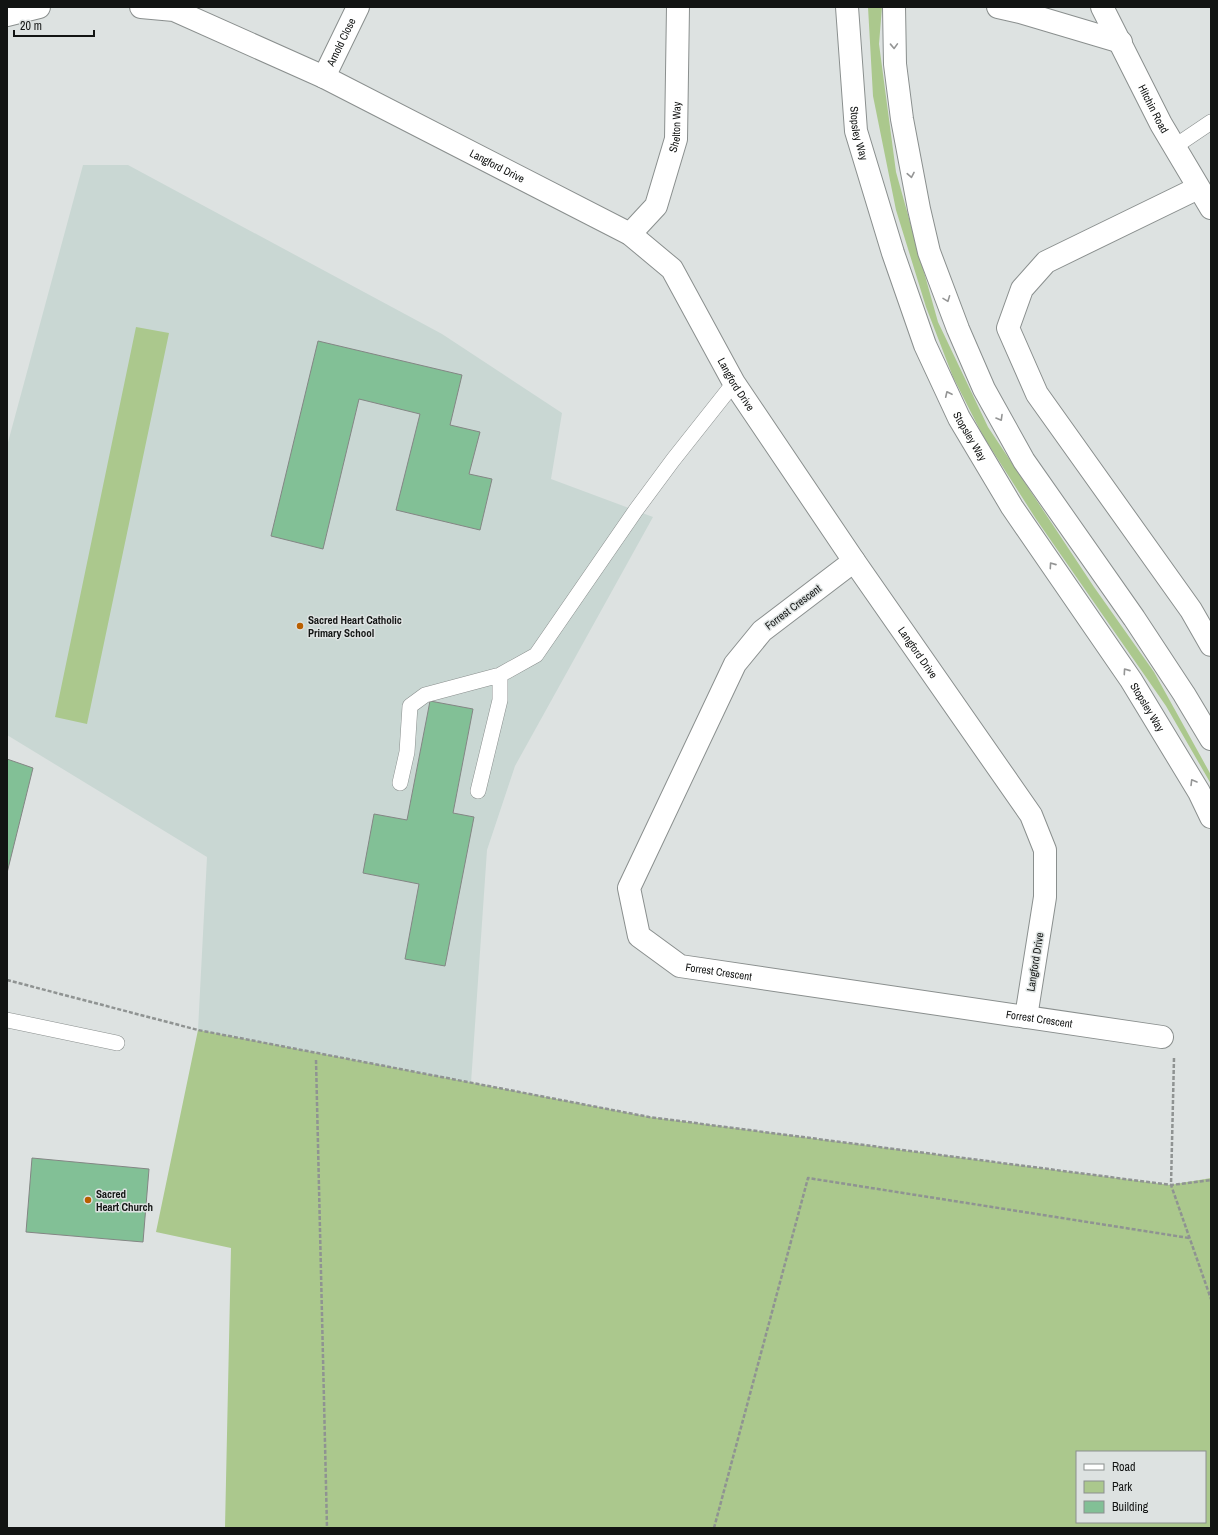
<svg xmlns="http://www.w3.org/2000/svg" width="1218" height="1535" font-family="'Archivo Narrow',sans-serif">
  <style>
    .built { fill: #c9d7d3 }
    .green { fill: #abc88d; fill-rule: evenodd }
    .building { fill: #82c096; stroke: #838684 }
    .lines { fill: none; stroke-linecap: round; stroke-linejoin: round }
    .lane-casing { stroke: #8a8f8e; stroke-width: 16 }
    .street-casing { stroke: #8a8f8e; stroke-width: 24 }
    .secondary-casing { stroke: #8a8f8e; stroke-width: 24 }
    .primary-casing { stroke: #8a8f8e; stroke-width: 24 }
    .path { stroke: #8f9392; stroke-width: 2.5; stroke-dasharray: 4 2; stroke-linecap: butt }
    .lane { stroke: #fff; stroke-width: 15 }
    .street { stroke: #fff; stroke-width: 22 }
    .secondary { stroke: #fff; stroke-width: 22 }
    .primary { stroke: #fff; stroke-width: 22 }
    .oneway { stroke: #949595 }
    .poi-dot { fill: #b95f00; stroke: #dde2e1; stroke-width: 1.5 }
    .labels { text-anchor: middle; stroke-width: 3; stroke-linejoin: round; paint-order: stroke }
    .street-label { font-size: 11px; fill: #121413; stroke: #dde2e1 }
    .poi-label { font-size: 11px; font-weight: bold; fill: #121413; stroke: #dde2e1; text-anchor: start }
  </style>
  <rect width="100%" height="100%" fill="#dde2e1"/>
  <path class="built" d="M83,165H128L442,334L562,413L551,479L653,517L515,766L487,850L471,1083L198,1030L207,857L7,735V446Z"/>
  <path class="green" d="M868,7H882L879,44L896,172L938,322L988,427L1094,587L1154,672L1211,775V784L1166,706L1036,519L983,436L953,377L926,307L896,210L873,96Z
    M136,327L169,333L87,724L55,717Z
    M198,1030L649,1117L1170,1185L1211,1178V1528H225L231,1248L156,1232ZM1077,1452H1205V1522H1077Z"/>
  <path class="building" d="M318,341L462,375L450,425L480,432L469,474L492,479L480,530L396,510L420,414L359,399L323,549L271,536Z
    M430,701L473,709L453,813L474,817L445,966L405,959L419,884L363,873L374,814L407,820Z
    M7,759L33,768L7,873Z
    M32,1158L149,1169L143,1242L26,1232Z"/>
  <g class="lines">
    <g class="lane-casing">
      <path id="lane" d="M1174,147L1211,122
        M400,783L407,752L410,706L425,695L500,675L536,655L636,510L673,460L734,383
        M478,791L500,700V675
        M7,1020L117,1043"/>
    </g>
    <g class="street-casing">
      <g id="street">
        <path id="s1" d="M141,7L174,10L324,77L630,234L672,269L734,383L854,561L1031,815L1045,850V897L1026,1017"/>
        <path d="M998,7L1020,12L1121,42"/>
        <path d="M7,15L39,7"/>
        <path id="s2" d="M324,77L358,7"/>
        <path d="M1198,188L1046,262L1022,289L1008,328L1037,394L1191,610L1211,645"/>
        <path id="s3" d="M630,234L656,206L676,139L678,7"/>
        <path id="s4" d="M854,561L762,631L735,664L629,888L639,936L680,966L1162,1037"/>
      </g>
    </g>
    <g class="secondary-casing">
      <g id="secondary">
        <path id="s5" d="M1102,7L1161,124L1211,208"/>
      </g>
    </g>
    <g class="primary-casing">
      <g id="primary">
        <path id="s6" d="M847,7L856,131L893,253L925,345L959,418L1012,507L1131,680L1199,792L1211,817"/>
        <path d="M894,7L895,64L902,119L919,209L929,252L958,329L984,389L1024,461L1134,618L1184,694L1211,739"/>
      </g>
    </g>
    <path class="path" d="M7,980L198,1030L649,1117L1171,1185L1211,1299
      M1174,1058L1171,1185L1211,1180
      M316,1060L327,1528
      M714,1528L808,1178L1189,1238"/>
    <use href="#lane" class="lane"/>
    <use href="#street" class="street"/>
    <use href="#secondary" class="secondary"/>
    <use href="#primary" class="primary"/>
  </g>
  <defs><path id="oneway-chevron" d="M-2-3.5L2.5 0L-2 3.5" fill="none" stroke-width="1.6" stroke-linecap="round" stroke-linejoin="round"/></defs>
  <g class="oneway">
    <use href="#oneway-chevron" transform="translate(894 46) rotate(88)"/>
    <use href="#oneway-chevron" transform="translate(911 175) rotate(79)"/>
    <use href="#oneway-chevron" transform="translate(947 299) rotate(69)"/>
    <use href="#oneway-chevron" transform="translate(948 394) rotate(-115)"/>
    <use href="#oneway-chevron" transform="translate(1000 418) rotate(60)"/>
    <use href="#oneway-chevron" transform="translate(1052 565) rotate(-125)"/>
    <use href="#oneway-chevron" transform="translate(1126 671) rotate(-125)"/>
    <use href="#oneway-chevron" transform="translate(1193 782) rotate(-121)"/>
  </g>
  <g class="poi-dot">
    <circle cx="300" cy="626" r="4"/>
    <circle cx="88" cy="1200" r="4"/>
  </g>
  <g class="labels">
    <g class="street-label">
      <text dy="4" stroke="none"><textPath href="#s2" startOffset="39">Arnold Close</textPath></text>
      <text dy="4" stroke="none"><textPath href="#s5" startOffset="114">Hitchin Road</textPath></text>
      <text dy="4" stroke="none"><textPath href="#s3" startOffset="120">Shelton Way</textPath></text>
      <text dy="4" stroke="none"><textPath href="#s6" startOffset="127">Stopsley Way</textPath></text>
      <text dy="4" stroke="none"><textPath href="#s1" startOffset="392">Langford Drive</textPath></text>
      <text dy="4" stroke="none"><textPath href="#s1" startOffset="728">Langford Drive</textPath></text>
      <text dy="4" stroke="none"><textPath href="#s6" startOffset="451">Stopsley Way</textPath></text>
      <text transform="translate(793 607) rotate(-37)" y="4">Forrest Crescent</text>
      <text dy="4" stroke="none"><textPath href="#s1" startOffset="1052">Langford Drive</textPath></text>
      <text dy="4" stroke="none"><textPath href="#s6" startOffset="775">Stopsley Way</textPath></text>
      <text transform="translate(1035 962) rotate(-81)" y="4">Langford Drive</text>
      <text dy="4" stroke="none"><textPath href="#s4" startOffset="545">Forrest Crescent</textPath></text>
      <text dy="4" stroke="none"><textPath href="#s4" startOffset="869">Forrest Crescent</textPath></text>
    </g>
    <g class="poi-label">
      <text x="308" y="624">Sacred Heart Catholic<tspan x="308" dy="13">Primary School</tspan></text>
      <text x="96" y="1198">Sacred<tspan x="96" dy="13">Heart Church</tspan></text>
    </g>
  </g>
  <rect width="1218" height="1535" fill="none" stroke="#121413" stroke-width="16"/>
  <rect x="1076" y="1451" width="130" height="72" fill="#dde2e1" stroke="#8c908f"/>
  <rect x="1084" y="1464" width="20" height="6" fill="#ffffff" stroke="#8c908f"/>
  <text x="1112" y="1471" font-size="12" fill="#121413">Road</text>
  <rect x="1084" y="1481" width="20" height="12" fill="#abc88d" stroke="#8c908f"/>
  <text x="1112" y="1491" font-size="12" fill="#121413">Park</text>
  <rect x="1084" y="1501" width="20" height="12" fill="#82c096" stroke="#8c908f"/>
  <text x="1112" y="1511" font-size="12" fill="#121413">Building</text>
  <path d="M14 30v6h80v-6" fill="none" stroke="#121413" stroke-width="2"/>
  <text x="20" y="30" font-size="12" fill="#121413" stroke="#dde2e1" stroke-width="3" paint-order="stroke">20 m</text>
</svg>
